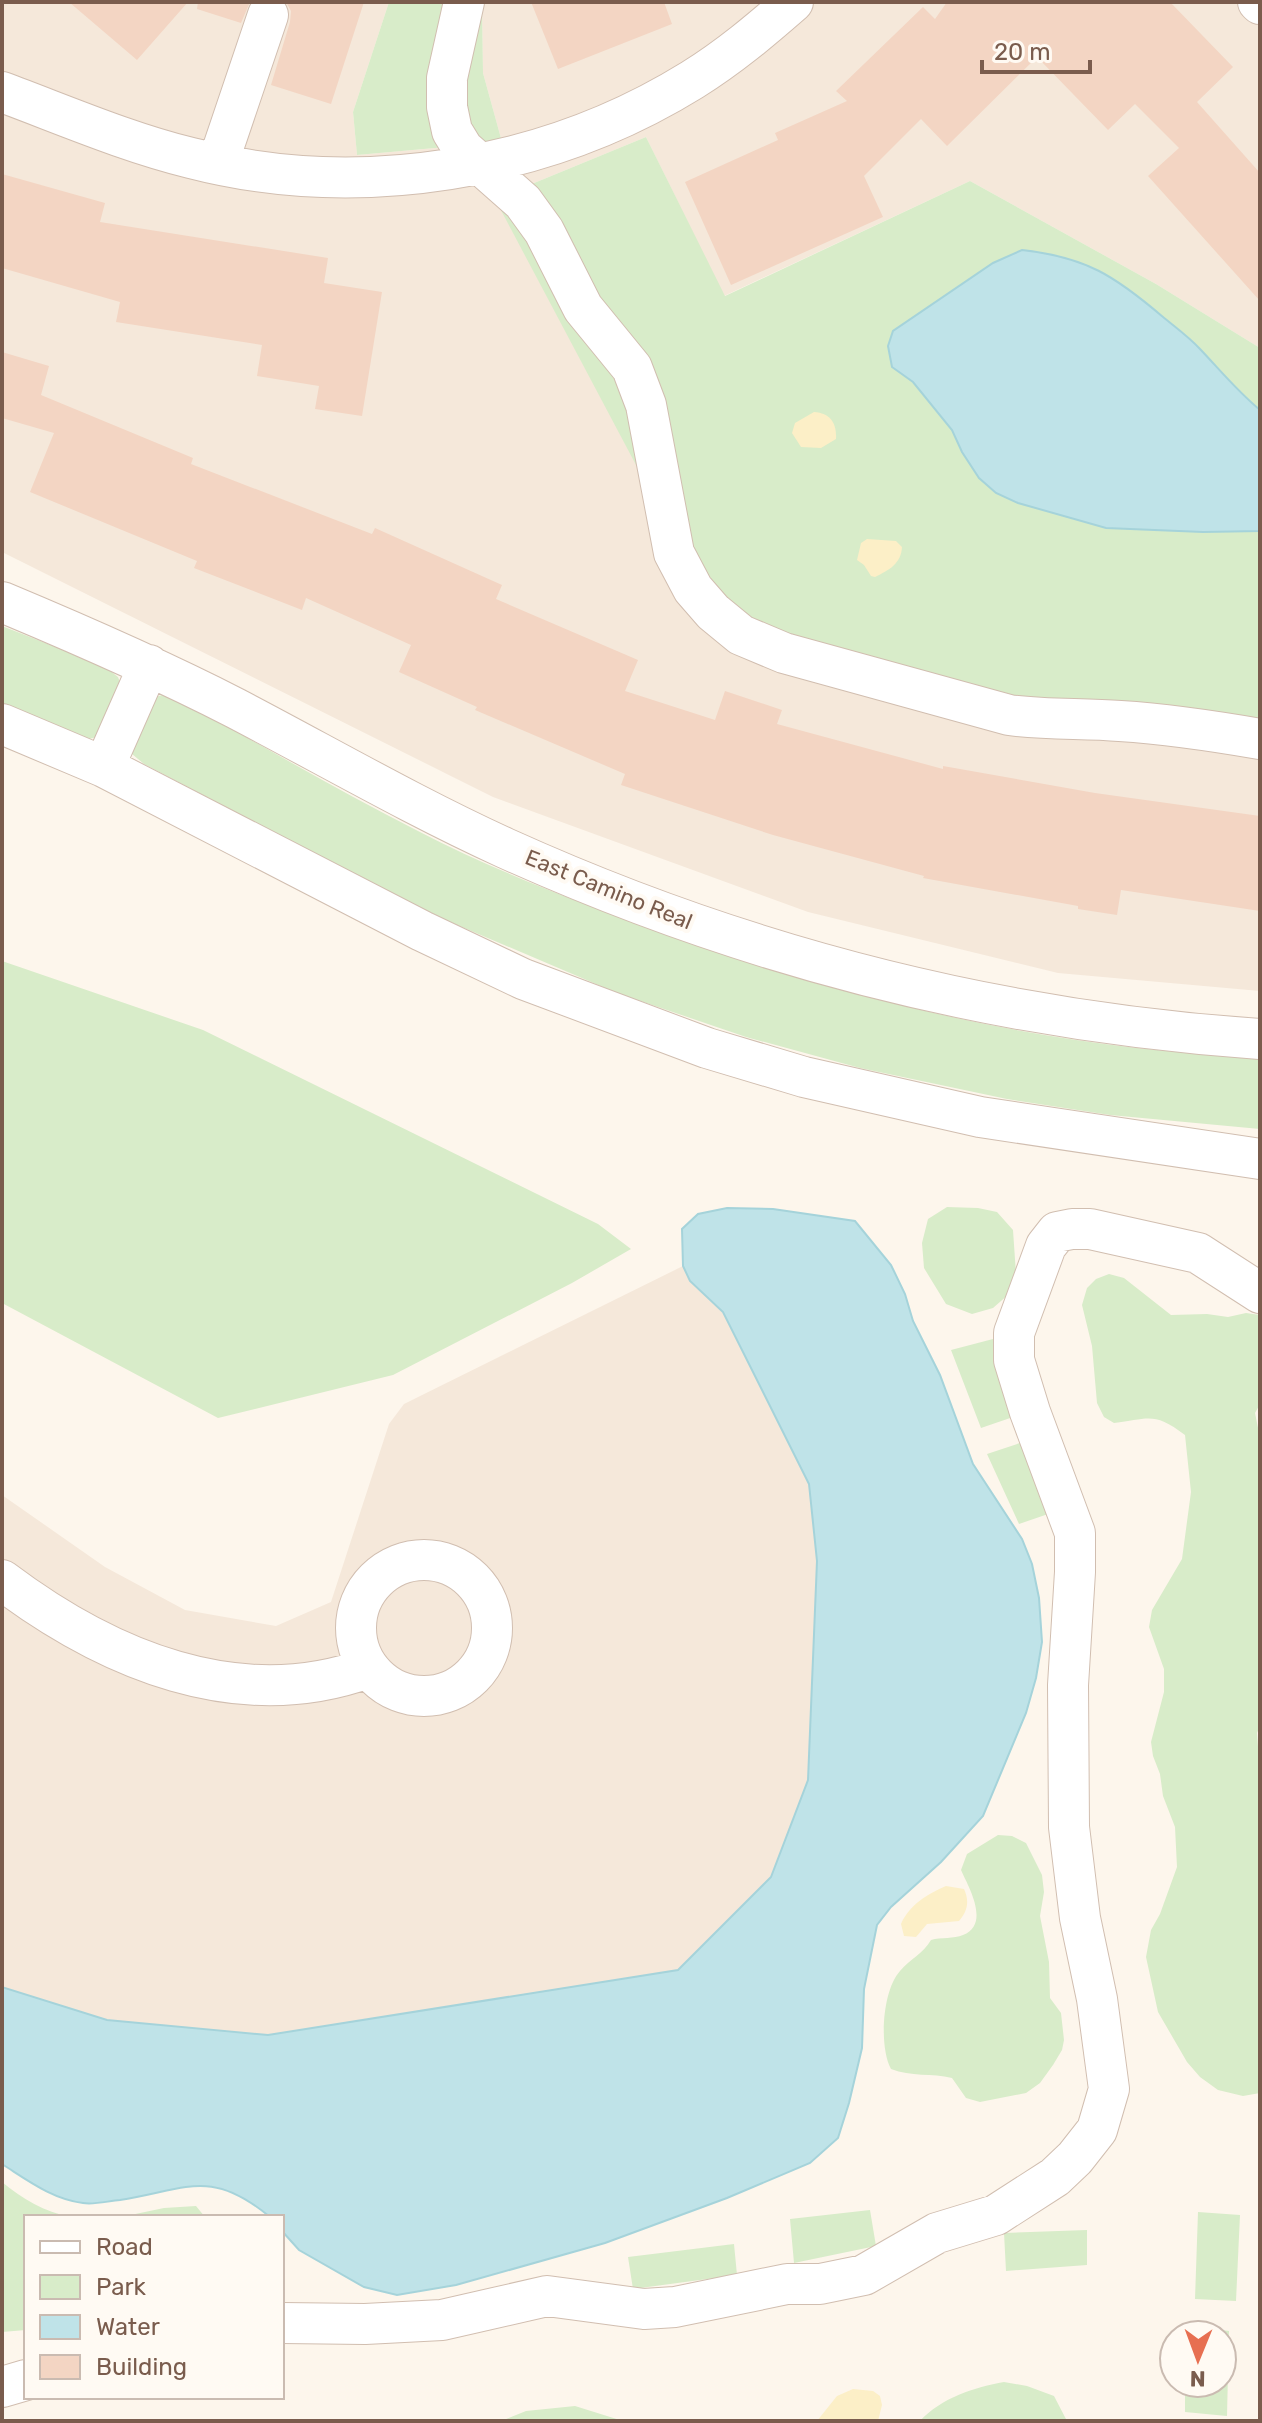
<svg xmlns="http://www.w3.org/2000/svg" width="1262" height="2423" font-family="Rubik,sans-serif">
  <style>
    .residential { fill: #f5e8da }
    .green { fill: #d8ecc9 }
    .sand { fill: #fcefc7 }
    .water { fill: #bfe3e8; stroke: #a5d3da; stroke-width: 2 }
    .building { fill: #f3d5c3 }
    .lines { fill: none; stroke-linecap: round; stroke-linejoin: round }
    .minor-casing { stroke: #d1beb0; stroke-width: 42 }
    .minor { stroke: #fff; stroke-width: 40 }
    .labels { text-anchor: middle; stroke-width: 8; stroke-linejoin: round; paint-order: stroke }
    .street-label { font-size: 22px; fill: #7a5c4d; stroke: #fffaf3 }
  </style>
  <rect width="100%" height="100%" fill="#fdf6ec"/>
  <path class="residential" d="M2,2H389L353,112L357,155L502,142L483,73L482,2H1260V348L1156,284L970,181L724,296L646,137L495,199L1260,739V991L1058,973L808,912L493,797L2,552Z
    M685,1265L762,1362L809,1484L817,1561L808,1780L769,1881L678,1970L268,2035L107,2020L2,1987V1495L105,1567L185,1610L276,1626L331,1602L389,1424L404,1404Z"/>
  <path class="green" d="M389,2H482L483,73L502,142L357,155L353,112Z
    M646,137L725,296L970,181L1156,284L1260,348V739L1132,726L831,656L706,597L495,199Z
    M2,626L104,666L118,677L123,690L97,737L89,739L2,703Z
    M162,695L191,706C266,748 341,792 418,831C499,873 585,905 670,935C862,1003 1056,1050 1260,1057V1129L1110,1115L1007,1099L860,1068L746,1037L617,993L415,907L144,764L132,754V740L149,699Z
    M2,961L203,1030L598,1224L631,1249L572,1283L393,1375L218,1418L2,1303Z
    M947,1207L978,1208L997,1212L1013,1230L1016,1274L1009,1294L993,1308L972,1314L946,1304L924,1268L922,1243L928,1219Z
    M1109,1274L1124,1278L1171,1315L1207,1314L1228,1317L1246,1313L1260,1315V1404L1255,1413L1260,1438V1726L1257,1733L1260,1773V2093L1243,2096L1218,2090L1200,2077L1187,2062L1158,2012L1146,1957L1151,1930L1160,1914L1177,1867L1175,1827L1163,1796L1160,1774L1153,1756L1151,1742L1164,1692V1669L1149,1627L1152,1610L1182,1559L1191,1492L1185,1435C1154,1411 1148,1419 1114,1423L1104,1417L1097,1403L1092,1346L1082,1305L1087,1288L1096,1279Z
    M993,1339L1016,1416L981,1428L951,1350Z
    M1023,1442L1051,1513L1019,1524L987,1454Z
    M998,1835L1012,1836L1026,1843L1042,1875L1044,1892L1040,1916L1049,1962L1050,1998L1061,2013L1064,2040L1062,2050L1053,2065L1040,2083L1026,2093L980,2102L966,2098L952,2078C932,2073 911,2077 891,2069C879,2047 882,1991 900,1971C910,1959 923,1954 931,1940C941,1937 954,1939 963,1935C991,1924 968,1886 961,1870L967,1854Z
    M2,2182C23,2199 44,2212 71,2217H26V2330L2,2332Z
    M196,2206L205,2217H121L164,2208Z
    M870,2210L876,2246L794,2263L790,2219Z
    M1198,2212L1240,2215L1236,2301L1195,2299Z
    M1087,2230V2265L1006,2271L1004,2233Z
    M734,2244L737,2275L633,2289L628,2257Z
    M1184,2325L1229,2331L1227,2416L1185,2412V2383H1222V2335H1184Z
    M1004,2382L1027,2386L1054,2396L1067,2421H920C941,2398 975,2387 1004,2382Z
    M575,2406L623,2421H501L526,2411Z"/>
  <path class="sand" d="M814,412C831,413 837,424 836,439L821,448L801,447L792,433L795,423Z
    M867,539L896,541L902,547C901,564 889,570 875,577L871,576L864,565L857,560L861,543Z
    M946,1886L964,1889C970,1902 967,1912 959,1921L927,1924L916,1937L904,1936L901,1924C910,1904 928,1894 946,1886Z
    M853,2389L873,2391L880,2396L882,2405L878,2421H817L837,2396Z"/>
  <path class="water" d="M1022,250C1086,257 1115,276 1163,317C1175,327 1189,337 1200,349C1220,370 1237,391 1260,410V531L1203,532L1106,528L1018,503L996,493L979,478L962,452L952,430L913,382L892,367L888,346L893,331L993,263Z
    M727,1208L773,1209L855,1221L891,1265L905,1294L913,1321L940,1375L973,1464L1022,1539L1032,1564L1039,1598L1042,1642L1036,1678L1026,1713L983,1816L941,1862L891,1907L877,1925L864,1989L862,2048L849,2103L838,2138L810,2163L727,2198L605,2243L456,2285L397,2295L364,2287L299,2250L282,2231V2217H270C210,2167 186,2190 120,2200C108,2201 94,2205 83,2203C53,2199 30,2182 5,2166L2,2164V1987L107,2020L268,2035L678,1970L771,1877L808,1780L817,1561L809,1484L723,1312L690,1281L683,1266L682,1229L698,1214Z"/>
  <path class="building" d="M69,2H188L137,60Z
    M198,2H250L241,23L197,9Z
    M286,2H364L331,104L271,85L290,22L291,11Z
    M531,2H664L672,24L558,69Z
    M947,2H1170L1233,67L1197,102L1260,173V301L1148,176L1179,148L1135,104L1108,130L1037,57L947,146L921,119L864,176L883,217L731,285L685,182L778,140L775,133L847,101L836,91L923,7L935,19Z
    M2,174L105,203L100,222L328,258L324,283L382,292L362,416L315,409L319,386L257,376L262,345L116,322L120,302L2,268Z
    M2,352L49,366L41,395L193,458L191,464L372,534L375,528L502,585L496,599L638,660L625,691L715,720L725,691L782,710L777,724L943,769V766L1095,793L1260,816V911L1121,890L1117,915L1078,909V906L923,878L924,876L773,835L621,785L625,774L475,710L477,707L399,672L411,645L306,598L302,610L194,568L197,561L30,492L54,433L2,418Z"/>
  <g class="lines">
    <g class="minor-casing">
      <path id="minor" d="M464,2L447,78V107L452,131L463,149L523,202L544,231L583,308L632,368L646,405L674,553L693,589L713,612L741,635L784,653L1009,715C1046,720 1083,718 1120,721C1166,724 1214,731 1260,739
        M1258,2L1260,4
        M2,92C64,115 126,142 191,158C358,201 545,171 692,80C729,57 761,30 793,2
        M218,163L268,15
        M2,602C81,635 159,669 235,708C325,755 413,806 505,848C746,957 997,1021 1260,1039
        M2,724L104,767L422,931L523,979L707,1048L804,1077L980,1117L1260,1159
        M104,767L149,665
        M356 1628a68 68 0 1 1 136 0a68 68 0 1 1-136 0Z
        M2,1580C107,1659 238,1715 368,1668
        M282,2323L365,2324L442,2320L547,2296L644,2309L675,2307L787,2284H820L864,2275L937,2233L996,2215L1055,2177L1075,2158L1097,2130L1109,2089L1097,1999L1080,1918L1069,1827L1068,1685L1075,1572V1533L1030,1412L1014,1360V1333L1046,1246L1057,1232L1072,1229H1090L1198,1253L1260,1293
        M2,2387L26,2380"/>
    </g>
    <use href="#minor" class="minor"/>
  </g>
  <g class="labels">
    <g class="street-label">
      <text transform="translate(609 889) rotate(22)" y="8">East Camino Real</text>
    </g>
  </g>
  <rect width="1262" height="2423" fill="none" stroke="#7a5c4d" stroke-width="8"/>
  <rect x="24" y="2215" width="260" height="184" fill="#fffaf3" stroke="#cabbb1" stroke-width="2"/>
  <rect x="40" y="2241" width="40" height="12" fill="#ffffff" stroke="#cabbb1" stroke-width="2"/>
  <text x="96" y="2255" font-size="24" fill="#7a5c4d">Road</text>
  <rect x="40" y="2275" width="40" height="24" fill="#d8ecc9" stroke="#cabbb1" stroke-width="2"/>
  <text x="96" y="2295" font-size="24" fill="#7a5c4d">Park</text>
  <rect x="40" y="2315" width="40" height="24" fill="#bfe3e8" stroke="#cabbb1" stroke-width="2"/>
  <text x="96" y="2335" font-size="24" fill="#7a5c4d">Water</text>
  <rect x="40" y="2355" width="40" height="24" fill="#f3d5c3" stroke="#cabbb1" stroke-width="2"/>
  <text x="96" y="2375" font-size="24" fill="#7a5c4d">Building</text>
  <g transform="translate(1198 2359) rotate(181)"><circle r="38" fill="#fffaf3" stroke="#cabbb1" stroke-width="2"/>
  <path d="M0-6L14 30L0 20L-14 30Z" fill="#e76f51"/>
  <text y="-12" font-size="22" font-weight="bold" text-anchor="middle" fill="#7a5c4d">N</text>
  </g>
  <path d="M982 60v12h108v-12" fill="none" stroke="#7a5c4d" stroke-width="4"/>
  <text x="994" y="60" font-size="24" fill="#7a5c4d" stroke="#fffaf3" stroke-width="6" paint-order="stroke">20 m</text>
</svg>
